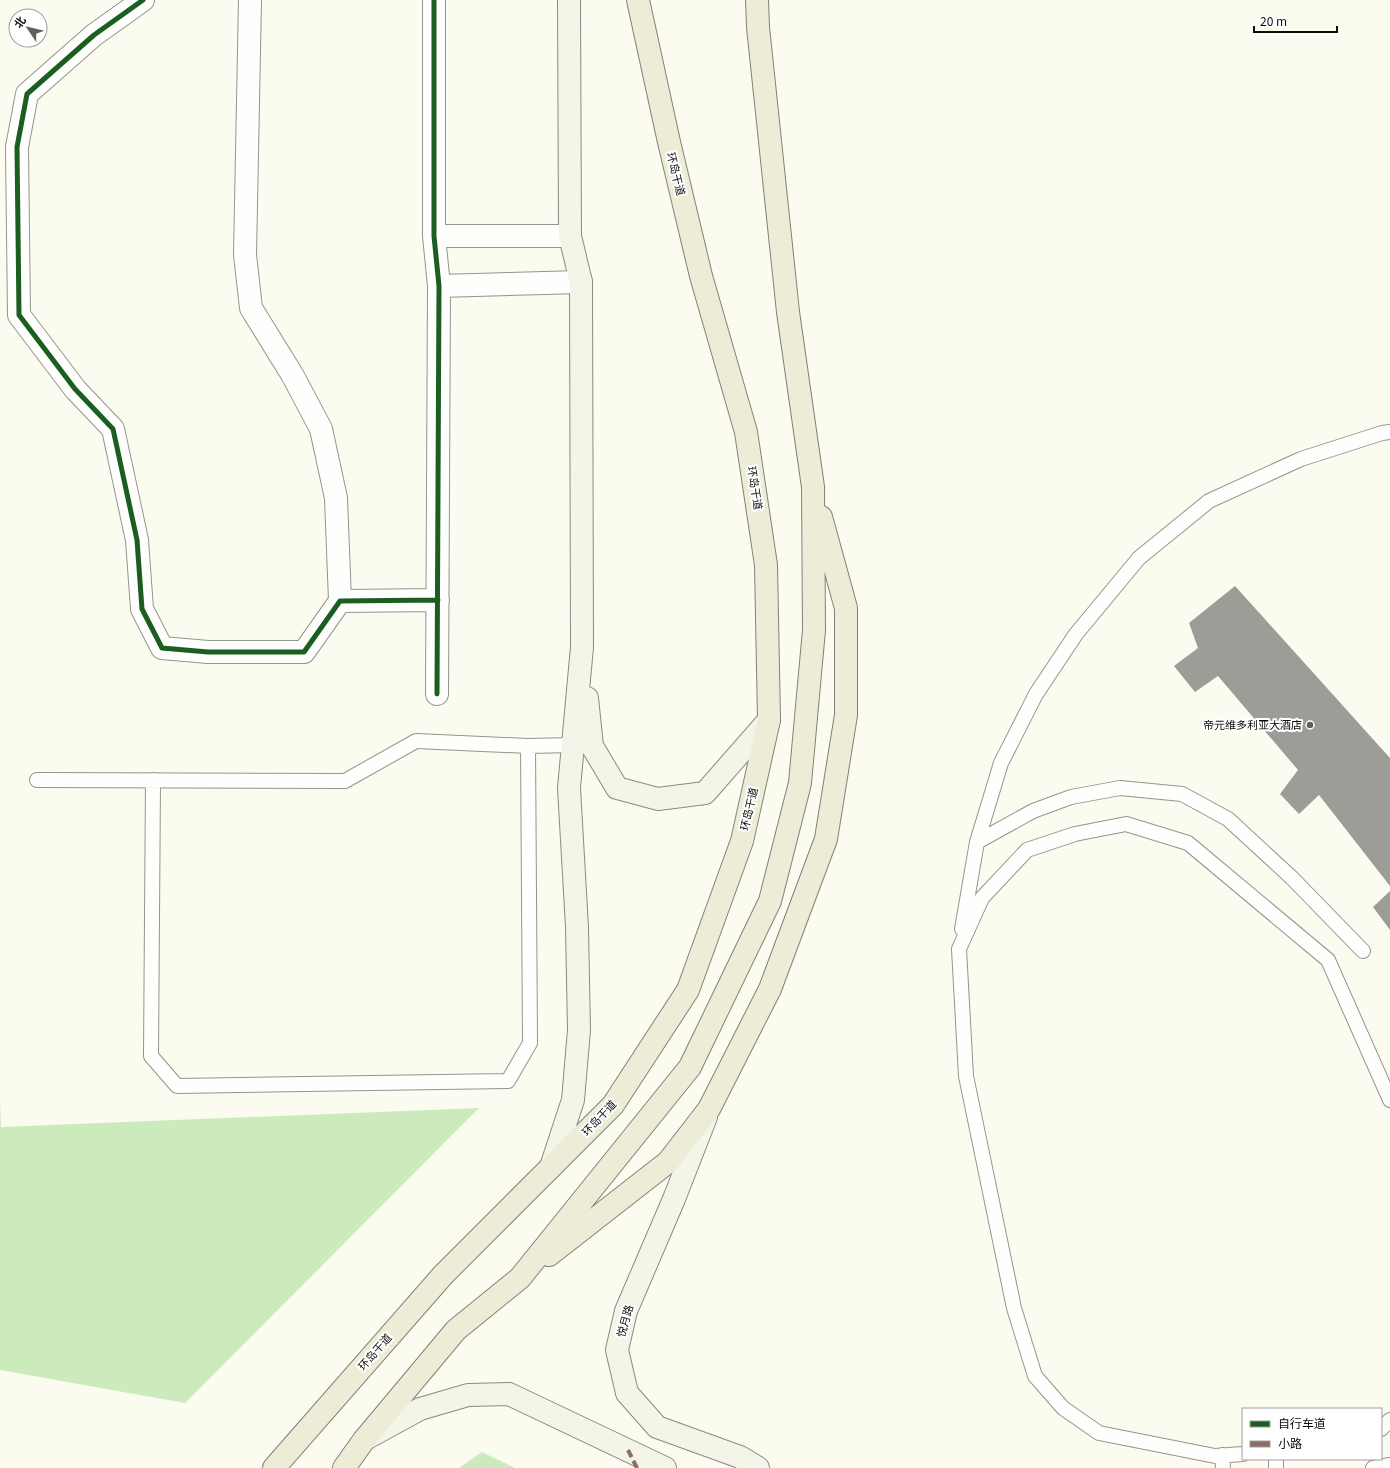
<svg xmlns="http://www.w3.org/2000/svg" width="1390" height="1468" font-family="Georgia,'Noto Sans SC',serif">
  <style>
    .forest { fill: #cbebbc }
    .building { fill: #9e9c96 }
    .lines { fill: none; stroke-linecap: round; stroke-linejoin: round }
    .lane-casing { stroke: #94948f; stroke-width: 16 }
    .street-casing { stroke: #94948f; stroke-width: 24 }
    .secondary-casing { stroke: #8a8a85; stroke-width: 24 }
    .primary-casing { stroke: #81817c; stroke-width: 24 }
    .lane { stroke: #fefefd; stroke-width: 14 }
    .street { stroke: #fefefd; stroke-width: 22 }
    .secondary { stroke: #f3f5e8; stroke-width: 22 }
    .primary { stroke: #edecd7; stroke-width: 22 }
    .quiet { stroke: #8d6e63; stroke-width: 4; stroke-dasharray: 8 4; stroke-linecap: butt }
    .cycleway-casing { stroke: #fff; stroke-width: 8 }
    .cycleway { stroke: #1b5e20; stroke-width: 5 }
    .poi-dot { fill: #60605c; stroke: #fff; stroke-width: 1.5 }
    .labels { text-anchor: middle; stroke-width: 4; stroke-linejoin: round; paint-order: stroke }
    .street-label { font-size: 11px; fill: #0c0c0c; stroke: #fff }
    .poi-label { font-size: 11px; fill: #0c0c0c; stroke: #fff; text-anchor: end }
  </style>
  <rect width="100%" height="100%" fill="#fbfbf0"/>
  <path class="forest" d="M0,1102L1,1127L479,1108L185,1403L0,1370Z
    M482,1452L515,1468H459Z"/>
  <path class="building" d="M1235,586L1390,758V886L1319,795L1299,814L1280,794L1298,770L1218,676L1195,692L1174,666L1198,648L1189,623Z
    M1390,891V930L1373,907Z"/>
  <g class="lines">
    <g class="lane-casing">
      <path id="lane" d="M37,780L345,781L416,741L528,746L573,745
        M153,780L151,1056L177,1086L508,1081L530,1043L528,746
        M977,842L1033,811L1071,797L1120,788L1182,794L1228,819L1292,878L1363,951
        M962,929L977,842L1001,763L1036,694L1076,634L1139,558L1209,501L1301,459L1382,433L1390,432
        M1381,1429L1390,1420
        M1243,1454L1215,1456L1099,1433L1063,1408L1035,1376L1014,1308L966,1076L959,949L982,898L1027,850L1075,834L1126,824L1188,843L1328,960L1390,1100
        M1222,1455L1223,1468
        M1276,1459V1468
        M1373,1468L1390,1465"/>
    </g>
    <g class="street-casing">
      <path id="street" d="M143,0L94,35L27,94L17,147L19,315L75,389L113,429L137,540L142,609L162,648L208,652H304L340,601L438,600
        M250,0L245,255L251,308L293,376L321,429L336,498L340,601
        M434,0V236L439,286L437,694
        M434,236H570
        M439,286L581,282"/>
    </g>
    <g class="secondary-casing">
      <path id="secondary" d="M587,698L592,746L617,788L658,799L705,793L769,720
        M706,1117L674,1199L626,1311L617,1350L627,1393L657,1427L740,1457L758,1468
        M551,1167L573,1100L579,1030L577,927L569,788L582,647L581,282L570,236L569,0
        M365,1439L420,1409L468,1395L509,1394L665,1468"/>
    </g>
    <g class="primary-casing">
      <path id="primary" d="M549,1255L668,1162L709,1109L770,989L826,839L846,715V608L821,517
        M274,1468L443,1275L613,1105L688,990L742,841L769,720L766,565L746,432L701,276L669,142L638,0
        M344,1468L364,1440L456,1330L520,1278L690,1067L770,901L800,783L814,630L813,487L788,312L758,27L757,0"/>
    </g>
    <use href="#lane" class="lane"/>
    <use href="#street" class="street"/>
    <use href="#secondary" class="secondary"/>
    <use href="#primary" class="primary"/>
    <path class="quiet" d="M628,1450L637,1468"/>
    <g class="cycleway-casing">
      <path id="cycleway" d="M143,0L94,35L27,94L17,147L19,315L75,389L113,429L137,540L142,609L162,648L208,652H304L340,601L438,600
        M434,0V236L439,286L437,694"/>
    </g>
    <use href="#cycleway" class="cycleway"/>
  </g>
  <circle class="poi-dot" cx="1310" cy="725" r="4"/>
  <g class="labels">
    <g class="street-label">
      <text transform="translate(676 174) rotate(76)" y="4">环岛干道</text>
      <text transform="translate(755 488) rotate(81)" y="4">环岛干道</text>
      <text transform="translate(749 809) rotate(-77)" y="4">环岛干道</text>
      <text transform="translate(599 1118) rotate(-47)" y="4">环岛干道</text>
      <text transform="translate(625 1321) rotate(-74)" y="4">悦月路</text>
      <text transform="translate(375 1352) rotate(-49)" y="4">环岛干道</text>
    </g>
    <g class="poi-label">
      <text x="1302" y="729">帝元维多利亚大酒店</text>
    </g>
  </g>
  <rect x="1242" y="1408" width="140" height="52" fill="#ffffff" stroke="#9e9e9e"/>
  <rect x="1250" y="1421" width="20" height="6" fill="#1b5e20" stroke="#9e9e9e"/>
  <text x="1278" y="1428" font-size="12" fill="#0c0c0c">自行车道</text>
  <rect x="1250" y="1441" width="20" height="6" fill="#8d6e63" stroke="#9e9e9e"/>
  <text x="1278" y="1448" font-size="12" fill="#0c0c0c">小路</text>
  <g transform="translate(28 28) rotate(305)"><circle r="19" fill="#ffffff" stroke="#9e9e9e"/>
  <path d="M0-3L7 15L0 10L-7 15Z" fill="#60605c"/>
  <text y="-6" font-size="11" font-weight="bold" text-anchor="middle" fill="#0c0c0c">北</text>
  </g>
  <path d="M1254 26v6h83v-6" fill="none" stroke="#0c0c0c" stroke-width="2"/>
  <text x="1260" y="26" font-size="12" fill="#0c0c0c" stroke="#ffffff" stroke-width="3" paint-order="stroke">20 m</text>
</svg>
